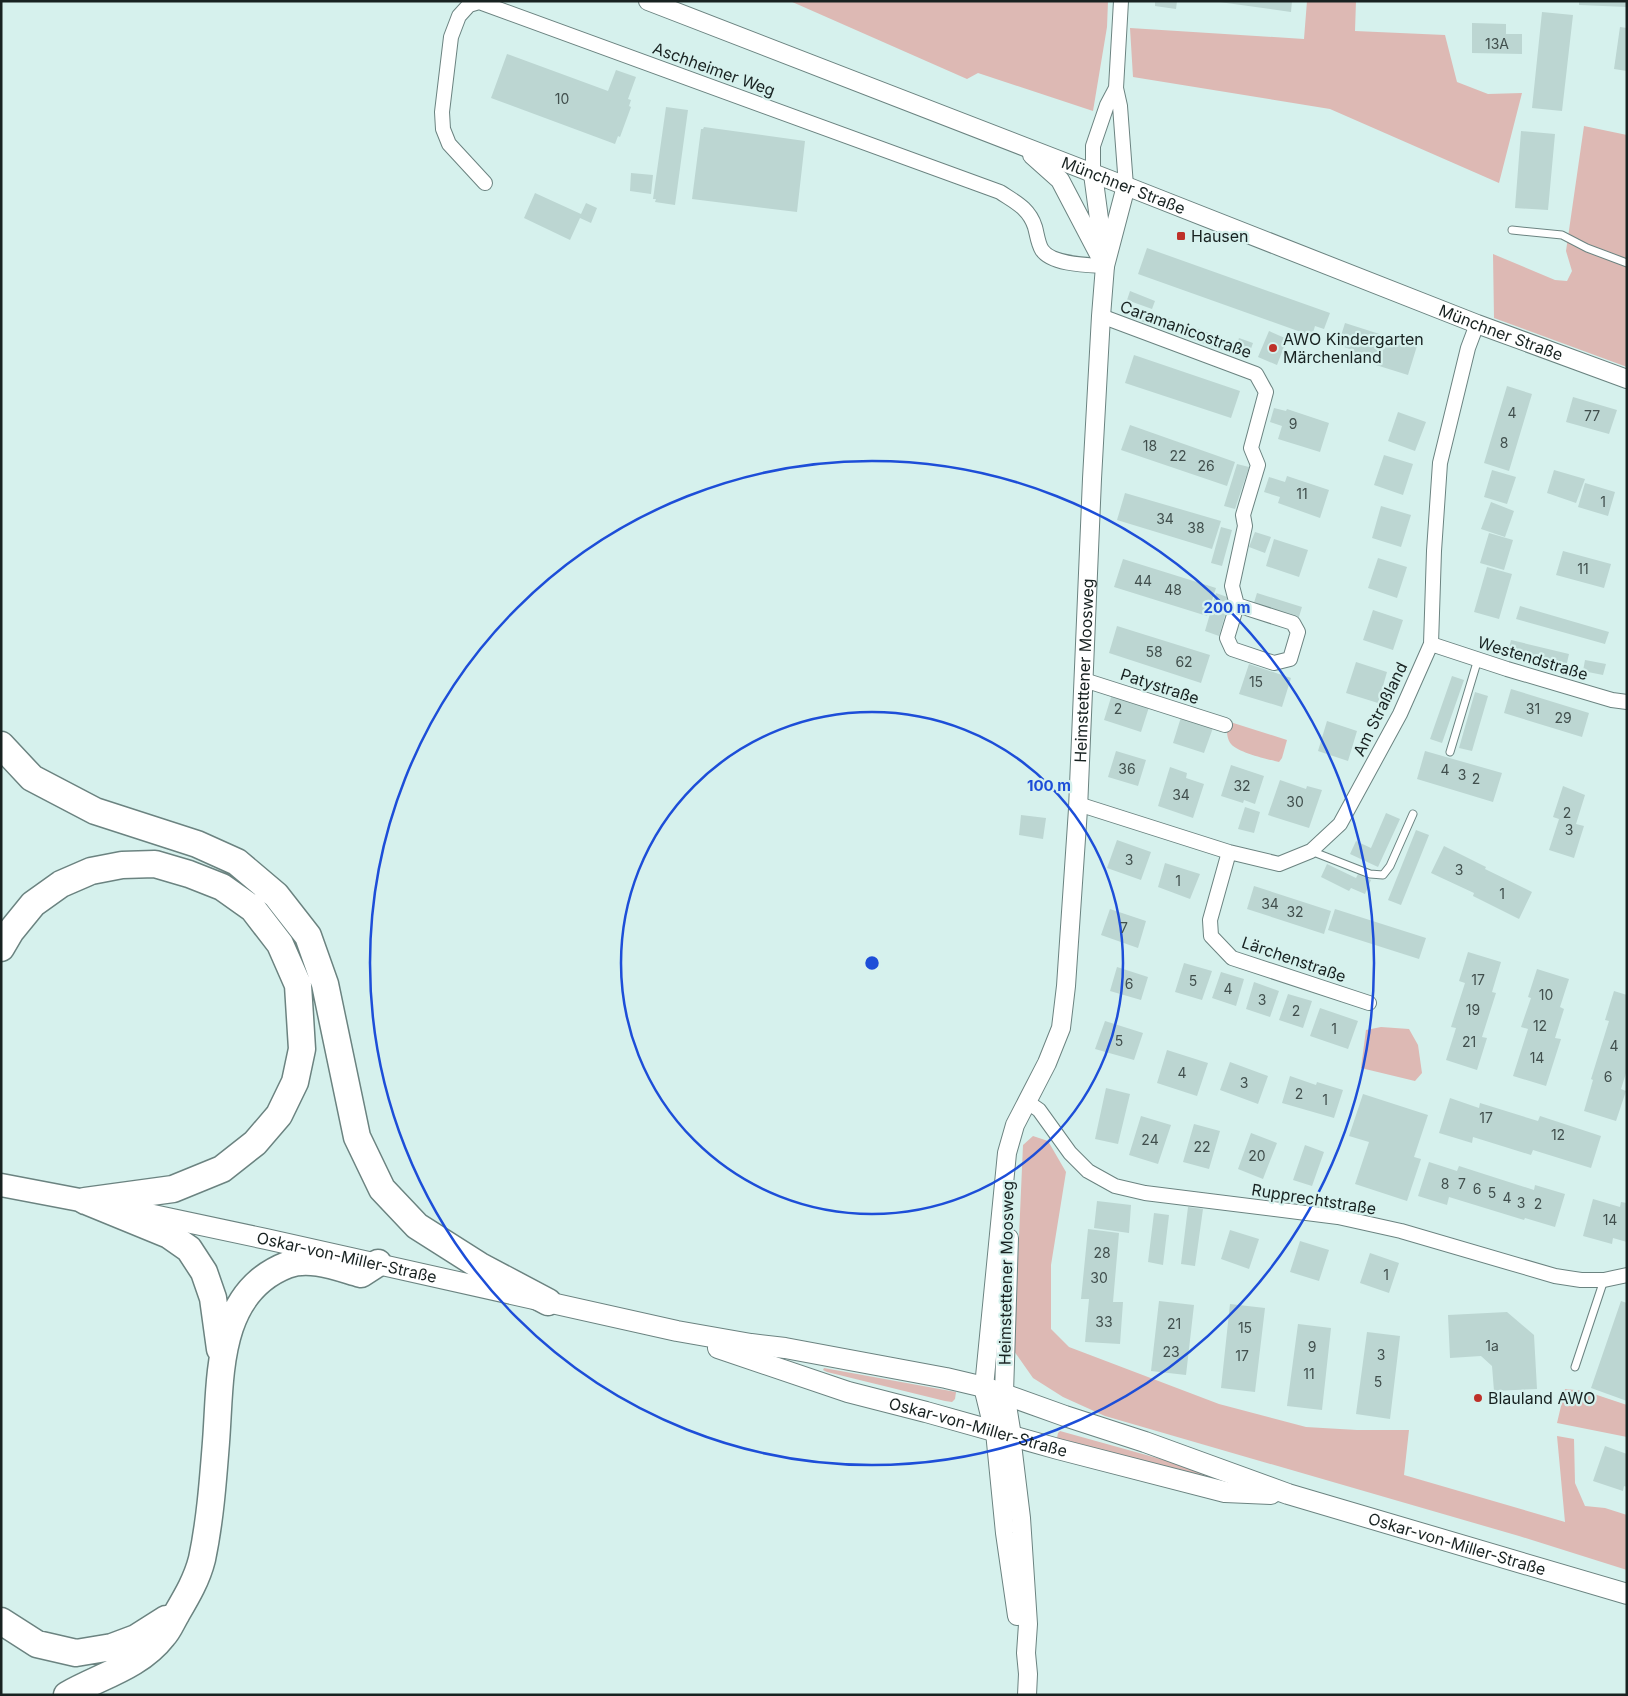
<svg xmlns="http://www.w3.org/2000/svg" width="1628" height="1696" font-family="Inter,sans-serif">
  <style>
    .green { fill: #ddb9b4 }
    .building { fill: #bcd6d2 }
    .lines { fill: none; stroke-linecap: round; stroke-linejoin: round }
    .service-casing { stroke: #6b8380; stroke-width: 9 }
    .minor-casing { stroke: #6b8380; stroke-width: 16 }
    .tertiary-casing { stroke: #6b8380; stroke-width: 20 }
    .secondary-casing { stroke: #6b8380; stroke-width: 22 }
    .primary-casing { stroke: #6b8380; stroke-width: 25 }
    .motorway-casing { stroke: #6b8380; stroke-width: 29 }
    .service { stroke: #fff; stroke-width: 7 }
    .minor { stroke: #fff; stroke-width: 14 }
    .tertiary { stroke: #fff; stroke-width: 18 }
    .secondary { stroke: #fff; stroke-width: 20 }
    .primary { stroke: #fff; stroke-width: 22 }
    .motorway { stroke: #fff; stroke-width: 26 }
    .ring { fill: none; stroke: #1d4ed8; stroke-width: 2.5 }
    .poi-dot { fill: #be3029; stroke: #d6f1ed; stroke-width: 2 }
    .labels { text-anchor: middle; stroke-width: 4.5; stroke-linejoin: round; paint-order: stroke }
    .number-label { font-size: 14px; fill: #414f4d }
    .street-label { font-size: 16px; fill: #182221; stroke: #d6f1ed }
    .poi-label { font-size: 16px; fill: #182221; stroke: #d6f1ed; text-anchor: start }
    .centre { fill: #1d4ed8; stroke: #d6f1ed; stroke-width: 2.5 }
    .ring-label { font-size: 15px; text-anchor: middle; font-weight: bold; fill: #1d4ed8; stroke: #d6f1ed; stroke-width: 4.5; stroke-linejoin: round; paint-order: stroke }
  </style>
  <rect width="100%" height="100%" fill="#d6f1ed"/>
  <path class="green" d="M790,1H1108L1107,27L1093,111L978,73L967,79Z
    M1307,1H1356L1355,31L1445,35L1457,82L1488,94L1522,93L1499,183L1330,109L1133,77L1130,28L1304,39Z
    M1584,126L1627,135V367L1494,318L1493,254L1555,280L1567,281L1572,271L1566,251Z
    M1227,721L1287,740L1282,758L1279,762C1267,759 1239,753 1231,744C1226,738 1227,729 1227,721Z
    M1381,1027L1409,1029L1418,1045L1422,1073L1415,1081L1361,1068L1366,1030Z
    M1033,1136L1048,1141L1066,1172L1051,1265V1329L1069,1347L1219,1404L1306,1427L1357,1430H1409L1404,1475L1565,1522L1557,1436L1574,1439L1575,1483L1585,1506L1605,1508L1627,1515V1570L1519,1536L1105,1416L1063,1397L1033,1378L1014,1351L1023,1145Z
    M824,1368L956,1392L955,1399L952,1402L945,1401L827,1372L823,1370Z
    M1565,1389L1585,1391L1627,1405V1437L1557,1423Z
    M1060,1431L1211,1473L1216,1477L1214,1479L1057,1438L1058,1433Z"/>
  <path class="building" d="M1155,1H1177L1176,9L1155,6Z
    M1212,1H1292L1291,12Z
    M1579,1H1627V7L1579,5Z
    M1542,12L1573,15L1562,111L1532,108Z
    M1472,23L1506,24V34H1522V54L1472,53Z
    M1620,27L1627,28V71L1614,69Z
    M507,54L608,91L616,70L636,77L628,99L631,100L629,106L631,107L620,137L618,136L615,144L491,98Z
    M666,107L688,110L675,205L655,202L656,199H653Z
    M704,127L805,141L797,212L692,199L701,129H703Z
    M1521,131L1555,134L1548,210L1515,208Z
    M631,173L653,175L651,194L630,191Z
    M535,193L581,214L586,203L597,208L591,223L580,218L570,240L524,218Z
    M1147,248L1330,313L1324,329L1315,326L1312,336L1138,274Z
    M1130,291L1155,301L1152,309L1127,300Z
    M1142,309L1234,342L1230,353L1138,320Z
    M1345,323L1417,346L1408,375L1347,356L1350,349L1338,345Z
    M1269,331L1287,339L1277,365L1258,357Z
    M1239,338L1253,343L1248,357L1234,352Z
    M1134,355L1240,391L1231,418L1125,383Z
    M1507,386L1532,394L1509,471L1484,463Z
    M1573,397L1617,410L1609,434L1566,422Z
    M1274,408L1286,411L1287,409L1329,423L1320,452L1278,439L1282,426L1270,422Z
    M1398,412L1426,422L1415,451L1388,441Z
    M1130,425L1235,462L1227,486L1121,450Z
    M1384,455L1413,464L1403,495L1374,485Z
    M1237,464L1249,467L1235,509L1224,506Z
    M1492,470L1516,477L1507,504L1484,497Z
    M1554,470L1585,479L1576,503L1547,493Z
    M1287,476L1329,490L1320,518L1278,503L1280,497L1264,492L1269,477L1285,482Z
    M1585,483L1615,492L1608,516L1578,507Z
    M1125,493L1221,521L1212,549L1117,520Z
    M1491,502L1514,511L1505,537L1481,529Z
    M1381,506L1411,515L1401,547L1372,538Z
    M1221,527L1232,530L1222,566L1211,563Z
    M1255,532L1271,537L1265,553L1249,547Z
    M1489,533L1513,540L1504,570L1480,563Z
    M1274,539L1308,550L1299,577L1266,566Z
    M1563,551L1611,564L1604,588L1556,575Z
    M1378,558L1407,567L1397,598L1368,588Z
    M1123,559L1216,588L1207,616L1114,587Z
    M1487,567L1512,574L1499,619L1474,612Z
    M1216,593L1230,598L1219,636L1205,631Z
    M1257,593L1302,607L1298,620L1253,606Z
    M1520,606L1609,632L1605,644L1516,619Z
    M1373,610L1403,620L1393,650L1363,640Z
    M1117,626L1210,655L1201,683L1109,653Z
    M1511,640L1569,654L1566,667L1508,653Z
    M1585,660L1606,664L1603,675L1583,671Z
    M1356,662L1387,672L1378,703L1346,693Z
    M1249,664L1291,678L1282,707L1239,694Z
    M1452,676L1464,680L1442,743L1430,739Z
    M1511,689L1589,713L1582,737L1504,713Z
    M1113,691L1150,704L1141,732L1104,720Z
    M1475,692L1488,696L1472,751L1459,748Z
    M1182,714L1214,725L1204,753L1173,743Z
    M1327,721L1357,731L1348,761L1318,751Z
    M1116,751L1146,760L1138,786L1108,777Z
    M1425,751L1502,773L1493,802L1417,779Z
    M1231,765L1264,776L1255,804L1244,800L1243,803L1221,796Z
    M1170,767L1187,773L1186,778L1204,784L1193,818L1158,806Z
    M1280,780L1306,789L1307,786L1322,790L1309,828L1268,815Z
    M1563,786L1585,795L1576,824L1584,826L1574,858L1549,850L1559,819L1553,817Z
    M1245,807L1260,812L1254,833L1238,829Z
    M1386,813L1400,819L1378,867L1350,854L1356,841L1371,848Z
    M1021,815L1046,818L1043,839L1019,835Z
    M1416,830L1429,835L1401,905L1388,900Z
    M1117,840L1151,852L1141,880L1107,868Z
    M1444,846L1486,867L1485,869L1532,892L1519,919L1473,896L1474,893L1431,873Z
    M1165,863L1200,874L1190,899L1158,887Z
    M1327,864L1356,878L1358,874L1371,880L1365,894L1351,888L1349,891L1321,877Z
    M1254,886L1331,911L1324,934L1247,909Z
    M1110,909L1146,921L1138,948L1101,935Z
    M1335,909L1426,938L1419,959L1328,930Z
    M1468,952L1501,962L1492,992L1496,993L1482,1037L1487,1038L1477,1070L1446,1060L1456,1028L1451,1027L1465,983L1459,981Z
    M1184,963L1212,971L1202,1000L1175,992Z
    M1117,967L1148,977L1141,1000L1110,991Z
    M1537,969L1569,979L1560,1007L1564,1009L1555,1038L1561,1039L1546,1086L1513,1076L1528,1029L1521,1027L1531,998L1528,997Z
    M1221,972L1244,979L1236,1006L1212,998Z
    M1254,982L1279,991L1270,1017L1246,1009Z
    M1614,991L1627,995V1070L1621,1089L1626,1091L1616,1121L1584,1111L1593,1080L1591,1079L1609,1021L1605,1020Z
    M1288,994L1312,1001L1303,1028L1279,1020Z
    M1320,1008L1358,1021L1348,1049L1310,1036Z
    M1105,1021L1143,1033L1134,1060L1095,1049Z
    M1167,1050L1208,1063L1197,1096L1157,1083Z
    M1230,1062L1268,1076L1258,1104L1220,1090Z
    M1290,1076L1316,1085L1317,1082L1343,1090L1334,1118L1282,1103Z
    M1106,1088L1130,1094L1118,1144L1095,1139Z
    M1363,1094L1428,1115L1414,1157L1421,1159L1407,1201L1355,1184L1369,1142L1349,1136Z
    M1450,1098L1479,1108L1480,1103L1538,1121L1540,1116L1601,1136L1591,1168L1533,1150L1531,1155L1473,1137L1472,1143L1439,1133Z
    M1141,1116L1171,1125L1158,1164L1129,1155Z
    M1194,1124L1220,1131L1209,1169L1183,1162Z
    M1251,1133L1277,1143L1263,1179L1238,1169Z
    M1305,1145L1324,1152L1312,1186L1293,1180Z
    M1429,1162L1457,1171L1459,1166L1534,1190L1535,1185L1565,1194L1555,1227L1525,1218L1524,1220L1449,1197L1447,1205L1418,1196Z
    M1593,1199L1620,1207L1621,1202L1627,1203V1242L1613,1238L1612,1244L1583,1236Z
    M1097,1201L1131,1205L1129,1233L1094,1228Z
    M1188,1207L1203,1209L1195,1266L1181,1264Z
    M1154,1213L1169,1215L1163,1265L1148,1262Z
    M1088,1229L1119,1233L1113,1302H1123L1120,1344L1085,1342L1089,1299H1081Z
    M1230,1230L1259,1239L1249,1269L1221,1259Z
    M1300,1241L1329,1250L1319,1281L1290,1272Z
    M1370,1253L1399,1263L1389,1293L1360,1283Z
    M1159,1301L1194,1305L1186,1375L1151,1371Z
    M1621,1301L1627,1303V1401L1591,1388Z
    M1230,1304L1265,1308L1255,1392L1221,1388Z
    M1507,1312L1534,1335L1537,1389L1494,1391L1492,1366L1481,1356L1450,1358L1448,1315Z
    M1298,1324L1331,1328L1322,1410L1287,1406Z
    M1367,1332L1400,1336L1390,1419L1356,1414Z
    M1605,1446L1627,1454V1487L1624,1486L1623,1491L1593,1481Z"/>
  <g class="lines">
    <g class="service-casing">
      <path id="service" d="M1512,230L1562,235L1587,248L1627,263
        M1450,752L1478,659
        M1311,851L1370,874L1383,875L1390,866L1413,814
        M1575,1367L1604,1280"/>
    </g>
    <g class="minor-casing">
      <path id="minor" d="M1121,1L1116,88L1120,106L1126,186
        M1093,174V146L1107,105L1116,88
        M485,183L449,144L443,129L442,112L451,37L459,16L469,5L479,2L1000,192C1015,202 1029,208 1035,227C1037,234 1038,244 1042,250C1052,265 1089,265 1105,266
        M1101,316L1256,374L1266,392L1251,448L1258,465L1243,515L1245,526L1232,586L1237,605L1227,638L1232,649L1274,663L1290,659L1298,632L1293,623L1237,605
        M1431,644L1507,669L1612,700L1627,702
        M1084,680L1225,725
        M1078,804L1229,852L1279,864L1311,851L1340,824L1400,714L1431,644L1434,551L1440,463L1468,348L1477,324
        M1229,852L1210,920L1211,936L1232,958L1369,1003
        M1026,1101L1039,1110L1070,1153L1088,1171L1115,1186L1145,1193L1338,1217L1401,1231L1555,1276L1581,1280H1604L1627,1275"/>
    </g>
    <g class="tertiary-casing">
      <g id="tertiary">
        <path id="s1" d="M648,1L1126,186L1477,324L1627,379"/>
        <path d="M1032,155L1060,180L1105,266"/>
        <path d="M1093,174L1104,256"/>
        <path id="s2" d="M984,1387L1007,1153L1015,1125L1047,1063L1061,1028L1066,986L1078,809L1092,479L1101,316L1105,266L1126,186"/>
        <path d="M1004,1393L1009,1238"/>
        <path d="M995,1432L1005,1533L1017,1616"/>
        <path d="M1011,1436L1021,1518L1028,1624L1026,1653L1028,1674L1027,1695"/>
      </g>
    </g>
    <g class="secondary-casing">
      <g id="secondary">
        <path id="s3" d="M130,1210L266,1239L677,1331L751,1344L785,1348L946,1378L984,1387L1065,1416L1145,1442L1288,1494L1627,1594"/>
        <path id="s4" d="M718,1348L848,1392L926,1412L1058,1449L1225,1492L1271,1494"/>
        <path d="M984,1387L995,1432"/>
        <path d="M1004,1393L1011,1436"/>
      </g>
    </g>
    <g class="primary-casing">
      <path id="primary" d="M1,1185L85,1201"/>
    </g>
    <g class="motorway-casing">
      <path id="motorway" d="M1,745L32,778L95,811L197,844L237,862L276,895L308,936L325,984L357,1137L382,1189L417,1226L480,1266L548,1302
        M1,948L11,931L33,904L61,884L91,871L122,865L155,864L189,874L222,887L253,909L280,944L298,985L302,1049L295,1082L279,1115L255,1143L222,1169L173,1189L85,1201
        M86,1201L169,1235L189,1249L204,1272L213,1298L220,1349
        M1,1621L37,1644L76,1653L112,1647L136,1638L166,1619
        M67,1695C100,1676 139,1667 163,1636C169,1630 172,1621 177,1613C187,1596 197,1579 202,1559C210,1521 213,1481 216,1442C221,1378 215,1293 287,1265C310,1256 339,1268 361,1274L378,1263"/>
    </g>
    <use href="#service" class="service"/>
    <use href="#minor" class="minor"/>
    <use href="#tertiary" class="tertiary"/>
    <use href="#secondary" class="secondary"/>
    <use href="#primary" class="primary"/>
    <use href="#motorway" class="motorway"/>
  </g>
  <g class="ring">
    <circle cx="872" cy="963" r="251"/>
    <circle cx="872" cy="963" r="502"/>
  </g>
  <g class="poi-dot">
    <rect x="1176" y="231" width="10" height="10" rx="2.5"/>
    <circle cx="1273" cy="348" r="5"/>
    <circle cx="1478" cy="1398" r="5"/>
  </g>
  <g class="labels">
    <g class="number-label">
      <text x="1497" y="49">13A</text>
      <text x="562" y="104">10</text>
      <text x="1512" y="418">4</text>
      <text x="1592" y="421">77</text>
      <text x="1293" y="429">9</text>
      <text x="1504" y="448">8</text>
      <text x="1150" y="451">18</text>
      <text x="1178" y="461">22</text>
      <text x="1206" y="471">26</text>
      <text x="1302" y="499">11</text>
      <text x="1603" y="507">1</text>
      <text x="1165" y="524">34</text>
      <text x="1196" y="533">38</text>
      <text x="1583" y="574">11</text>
      <text x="1143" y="586">44</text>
      <text x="1173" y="595">48</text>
      <text x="1154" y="657">58</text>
      <text x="1184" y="667">62</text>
      <text x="1256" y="687">15</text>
      <text x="1118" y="714">2</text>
      <text x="1533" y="714">31</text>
      <text x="1563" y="723">29</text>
      <text x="1127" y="774">36</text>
      <text x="1445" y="775">4</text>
      <text x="1462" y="780">3</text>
      <text x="1476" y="784">2</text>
      <text x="1242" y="791">32</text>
      <text x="1181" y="800">34</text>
      <text x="1295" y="807">30</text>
      <text x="1567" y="818">2</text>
      <text x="1569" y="835">3</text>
      <text x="1129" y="865">3</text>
      <text x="1459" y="875">3</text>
      <text x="1178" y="886">1</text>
      <text x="1502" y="899">1</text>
      <text x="1270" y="909">34</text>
      <text x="1295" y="917">32</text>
      <text x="1124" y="933">7</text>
      <text x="1478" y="985">17</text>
      <text x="1193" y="986">5</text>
      <text x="1129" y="989">6</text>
      <text x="1228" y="994">4</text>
      <text x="1546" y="1000">10</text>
      <text x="1262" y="1005">3</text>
      <text x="1473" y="1015">19</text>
      <text x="1296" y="1016">2</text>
      <text x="1540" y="1031">12</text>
      <text x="1334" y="1034">1</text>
      <text x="1119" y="1046">5</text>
      <text x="1469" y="1047">21</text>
      <text x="1614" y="1051">4</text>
      <text x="1537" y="1063">14</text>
      <text x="1182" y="1078">4</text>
      <text x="1608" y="1082">6</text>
      <text x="1244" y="1088">3</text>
      <text x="1299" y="1099">2</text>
      <text x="1325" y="1105">1</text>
      <text x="1486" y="1123">17</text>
      <text x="1558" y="1140">12</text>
      <text x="1150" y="1145">24</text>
      <text x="1202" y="1152">22</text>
      <text x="1257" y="1161">20</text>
      <text x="1445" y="1189">8</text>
      <text x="1462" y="1189">7</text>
      <text x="1477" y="1194">6</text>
      <text x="1492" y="1198">5</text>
      <text x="1507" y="1203">4</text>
      <text x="1521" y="1208">3</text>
      <text x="1538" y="1209">2</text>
      <text x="1610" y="1225">14</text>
      <text x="1102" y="1258">28</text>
      <text x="1386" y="1280">1</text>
      <text x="1099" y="1283">30</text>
      <text x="1104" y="1327">33</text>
      <text x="1174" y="1329">21</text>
      <text x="1245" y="1333">15</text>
      <text x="1492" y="1351">1a</text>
      <text x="1312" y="1352">9</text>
      <text x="1171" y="1357">23</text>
      <text x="1381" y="1360">3</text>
      <text x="1242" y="1361">17</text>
      <text x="1309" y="1379">11</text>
      <text x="1378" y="1387">5</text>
    </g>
    <g class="street-label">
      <text transform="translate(714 69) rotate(20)" y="6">Aschheimer Weg</text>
      <text dy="6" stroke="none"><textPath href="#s1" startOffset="510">Münchner Straße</textPath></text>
      <text transform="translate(1186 329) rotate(20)" y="6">Caramanicostraße</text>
      <text dy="6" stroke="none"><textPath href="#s1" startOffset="915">Münchner Straße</textPath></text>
      <text transform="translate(1533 658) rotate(17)" y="6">Westendstraße</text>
      <text dy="6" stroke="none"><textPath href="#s2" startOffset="730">Heimstettener Moosweg</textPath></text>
      <text transform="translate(1160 686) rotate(18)" y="6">Patystraße</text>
      <text transform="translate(1380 709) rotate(-64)" y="6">Am Straßland</text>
      <text transform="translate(1294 959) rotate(19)" y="6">Lärchenstraße</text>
      <text transform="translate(1314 1199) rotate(9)" y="6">Rupprechtstraße</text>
      <text dy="6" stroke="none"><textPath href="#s3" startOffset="222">Oskar-von-Miller-Straße</textPath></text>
      <text transform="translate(1006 1273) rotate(-89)" y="6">Heimstettener Moosweg</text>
      <text dy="6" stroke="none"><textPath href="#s4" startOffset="272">Oskar-von-Miller-Straße</textPath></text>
      <text dy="6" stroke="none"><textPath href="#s3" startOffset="1371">Oskar-von-Miller-Straße</textPath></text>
    </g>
    <g class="poi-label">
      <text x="1191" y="242">Hausen</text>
      <text x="1283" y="345">AWO Kindergarten<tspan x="1283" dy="18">Märchenland</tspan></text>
      <text x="1488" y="1404">Blauland AWO</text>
    </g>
  </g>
  <circle cx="872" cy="963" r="8" class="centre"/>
  <g class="ring-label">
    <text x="1227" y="613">200 m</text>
    <text x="1049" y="791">100 m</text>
  </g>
  <rect width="1628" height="1696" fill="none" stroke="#182221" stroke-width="5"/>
</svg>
